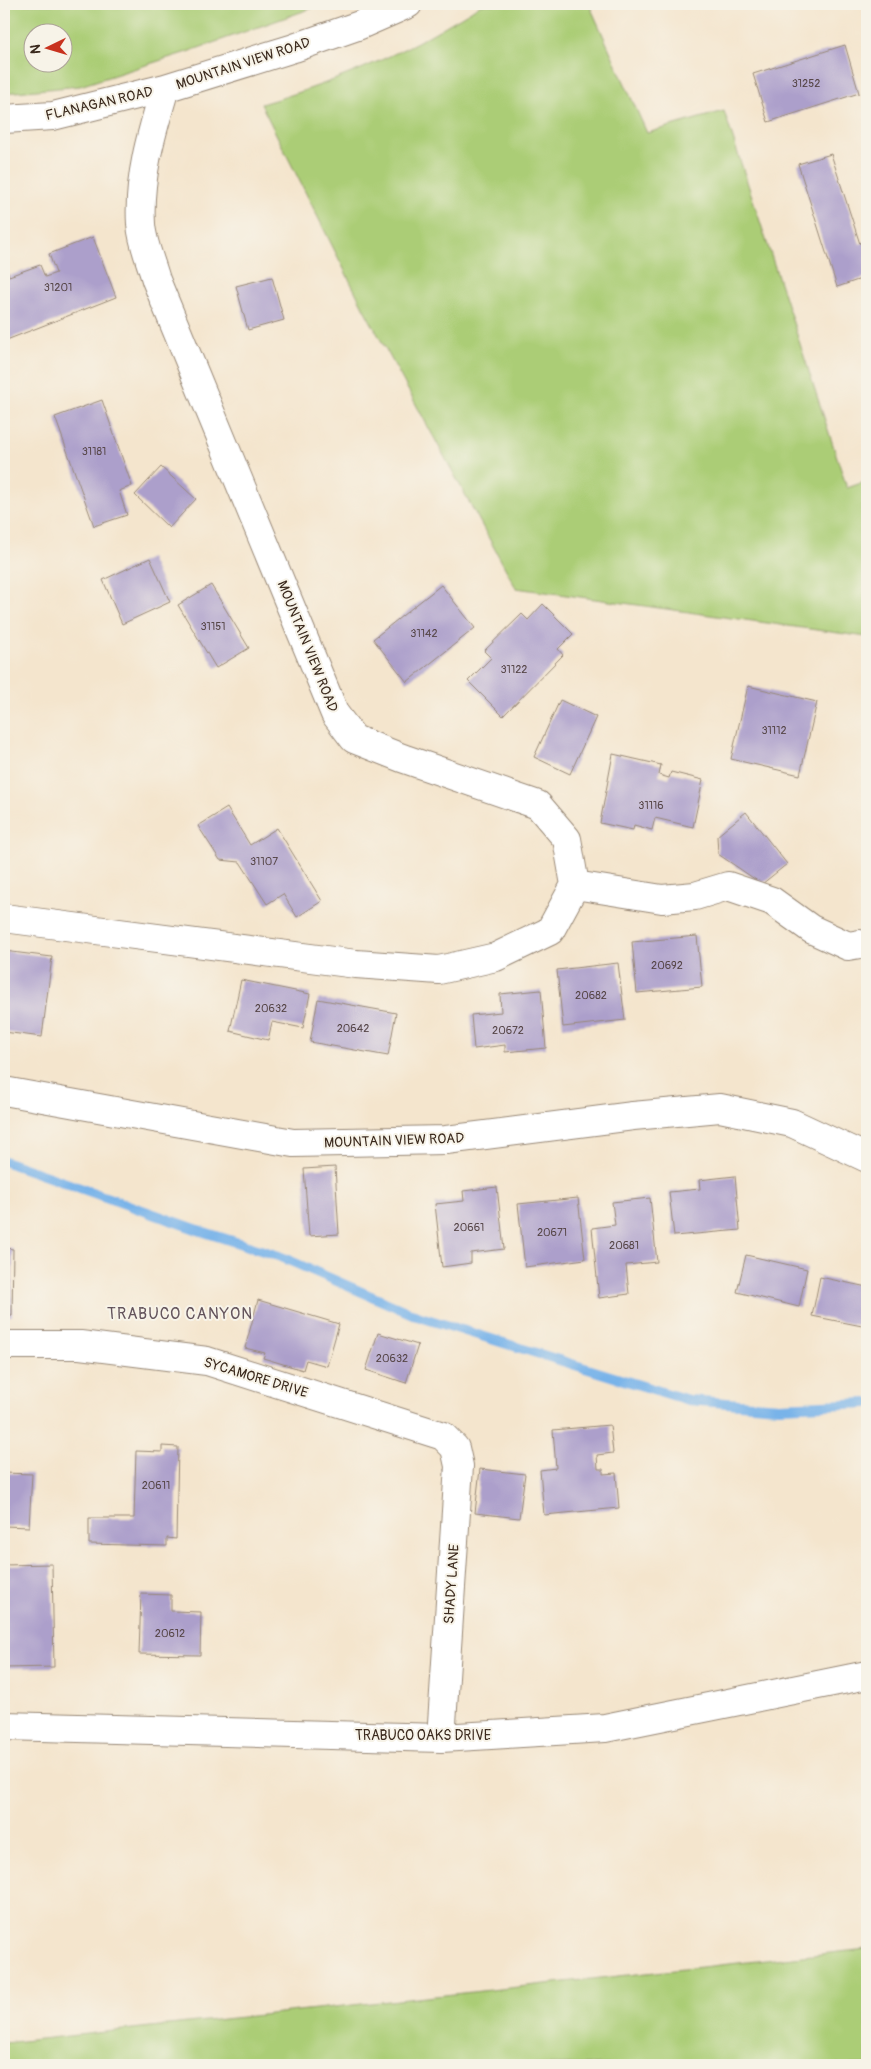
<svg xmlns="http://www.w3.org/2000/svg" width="871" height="2069" font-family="Pangolin,sans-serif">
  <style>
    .green { fill: #abcd76; stroke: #737c4a; fill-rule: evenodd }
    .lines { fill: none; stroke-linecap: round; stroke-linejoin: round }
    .stream { stroke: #78b3e9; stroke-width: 10 }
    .building { fill: #ac9fcb }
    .minor-casing { stroke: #988876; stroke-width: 30 }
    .minor { stroke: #fff; stroke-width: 28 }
    .labels { text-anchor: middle; stroke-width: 4; stroke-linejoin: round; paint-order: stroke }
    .number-label { font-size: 11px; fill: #574749 }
    .street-label { font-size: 14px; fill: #3b2a1e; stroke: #f7f3e8 }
    .quarter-label { font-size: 16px; letter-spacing: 1px; fill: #63535b; stroke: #f7f3e8 }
  </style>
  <rect width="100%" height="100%" fill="#f7f3e8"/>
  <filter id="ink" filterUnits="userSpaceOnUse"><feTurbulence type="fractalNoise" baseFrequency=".02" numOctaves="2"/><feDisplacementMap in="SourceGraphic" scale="10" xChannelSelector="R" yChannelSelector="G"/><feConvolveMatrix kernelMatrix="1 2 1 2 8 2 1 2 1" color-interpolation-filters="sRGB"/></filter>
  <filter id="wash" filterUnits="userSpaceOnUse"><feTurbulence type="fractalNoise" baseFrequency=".0096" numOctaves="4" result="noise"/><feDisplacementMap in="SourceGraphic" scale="20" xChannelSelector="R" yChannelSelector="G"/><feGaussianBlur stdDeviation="1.12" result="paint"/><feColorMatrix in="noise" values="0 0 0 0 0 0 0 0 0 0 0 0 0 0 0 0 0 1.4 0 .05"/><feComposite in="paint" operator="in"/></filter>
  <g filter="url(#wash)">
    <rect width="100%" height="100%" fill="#f4e5cd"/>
    <path class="green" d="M4,4H324L187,52L80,86L4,93ZM32,32H62V62H32Z
      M481,4H589L647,133L724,111L847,488L867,481V637L516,588L364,309L261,104C324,86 382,63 439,30C453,21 468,14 481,4Z
      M867,1949V2065H4V2043Z"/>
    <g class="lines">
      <path class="stream" d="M4,1161L204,1232L279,1256L417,1316L688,1400L779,1407L867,1403"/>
    </g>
    <g id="blocks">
      <path class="building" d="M845,45L859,93L768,122L753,74Z
        M831,154L860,244L867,241V277L837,287L798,164Z
        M93,237L116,297L4,341V269L6,268L9,276L40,265L45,277L56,273L49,254Z
        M272,277L284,320L248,330L236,286Z
        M102,400L132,486L119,491L127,515L94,526L55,417Z
        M161,467L196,499L169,528L135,495Z
        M150,558L170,602L122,624L103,580Z
        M211,585L249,648L216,668L178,605Z
        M441,585L475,628L407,682L373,639Z
        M543,604L573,634L558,649L563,655L503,716L468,681L491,658L484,651L522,614L528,620Z
        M748,686L817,702L800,775L731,759Z
        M560,700L596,717L570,774L534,757Z
        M613,754L661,765L659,775L669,778L671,772L703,780L693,827L655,818L652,830L634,825L633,830L600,823Z
        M227,808L250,845L277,828L322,901L297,917L283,894L267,904L240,862L220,860L198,826Z
        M746,812L787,864L762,884L718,854L717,836Z
        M697,936L702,987L637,993L632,942Z
        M4,951L52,957L42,1037L4,1032Z
        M618,963L625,1020L563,1027L557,970Z
        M241,980L310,994L303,1028L272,1022L268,1040L230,1031Z
        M541,990L546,1048L505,1052V1045L474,1049L471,1015L501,1012L500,994Z
        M318,999L396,1013L388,1056L310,1042Z
        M335,1167L339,1234L309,1236L304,1169Z
        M735,1176L740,1230L674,1236L669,1192L700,1189L699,1180Z
        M497,1187L504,1249L471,1253V1263L442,1267L435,1204L464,1201L463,1191Z
        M578,1198L585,1259L525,1267L518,1204Z
        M650,1198L657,1262L626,1265L629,1294L599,1298L592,1228L615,1225L612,1202Z
        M4,1248L13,1249L12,1316H4Z
        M746,1255L807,1269L799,1307L737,1292Z
        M820,1277L867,1287V1327L812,1316Z
        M258,1300L339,1324L327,1366L306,1360L303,1370L263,1358L265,1353L245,1348Z
        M378,1333L418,1345L406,1383L366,1370Z
        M610,1425L613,1453L597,1455L598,1469H603V1474L616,1473L619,1508L544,1515L540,1470L556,1468L553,1430Z
        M162,1446L178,1447L176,1539L167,1538V1546L89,1544V1518H134L136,1451L162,1452Z
        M480,1469L525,1474L519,1518L475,1513Z
        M4,1473L32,1474L29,1527L4,1526Z
        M52,1564L54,1667L4,1668V1565Z
        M141,1594L171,1595V1611L201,1612L200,1655L139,1654Z"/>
    </g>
  </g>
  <g filter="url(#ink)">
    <use href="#blocks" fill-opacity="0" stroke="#988876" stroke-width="1"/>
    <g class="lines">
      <g class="minor-casing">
        <path id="minor" d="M4,119L53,116L165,88L294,48L360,25L408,4
          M575,885L662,899L695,896L728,886L772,901L811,929L848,946L860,944
          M4,918L356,964L439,970L496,957L550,931L575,885L567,839L538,805L402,758L354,739L335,714L156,280C151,262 142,242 141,224C138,177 152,132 165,88
          M4,1091L293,1143L446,1140L633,1116L720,1108L792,1123L867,1158
          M4,1345H80L207,1361L443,1436L455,1448L459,1466L441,1738
          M4,1726L441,1738L605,1728L867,1675"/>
      </g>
      <use href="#minor" class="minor"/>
    </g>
  </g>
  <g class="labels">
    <g class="number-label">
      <text x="806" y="87">31252</text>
      <text x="58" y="291">31201</text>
      <text x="94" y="455">31181</text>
      <text x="213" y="630">31151</text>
      <text x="424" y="637">31142</text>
      <text x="514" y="673">31122</text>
      <text x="774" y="734">31112</text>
      <text x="651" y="809">31116</text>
      <text x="264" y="865">31107</text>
      <text x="667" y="969">20692</text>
      <text x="591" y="999">20682</text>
      <text x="271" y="1012">20632</text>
      <text x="353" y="1032">20642</text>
      <text x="508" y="1034">20672</text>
      <text x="469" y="1231">20661</text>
      <text x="552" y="1236">20671</text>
      <text x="624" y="1249">20681</text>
      <text x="392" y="1362">20632</text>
      <text x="156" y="1489">20611</text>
      <text x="170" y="1637">20612</text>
    </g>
    <g class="street-label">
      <text transform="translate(243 63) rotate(-18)" y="5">MOUNTAIN VIEW ROAD</text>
      <text transform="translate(99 103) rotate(-13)" y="5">FLANAGAN ROAD</text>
      <text transform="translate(308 646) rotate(68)" y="5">MOUNTAIN VIEW ROAD</text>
      <text transform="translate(394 1140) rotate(-2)" y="5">MOUNTAIN VIEW ROAD</text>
      <text transform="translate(256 1377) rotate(17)" y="5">SYCAMORE DRIVE</text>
      <text transform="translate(451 1584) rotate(-86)" y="5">SHADY LANE</text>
      <text x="423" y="1740">TRABUCO OAKS DRIVE</text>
    </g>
    <g class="quarter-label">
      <text x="180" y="1319">TRABUCO CANYON</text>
    </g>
  </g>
  <rect width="871" height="2069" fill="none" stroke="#f7f3e8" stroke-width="20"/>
  <g transform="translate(48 48) rotate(265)"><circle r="24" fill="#f7f3e8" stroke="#aca397"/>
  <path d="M0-4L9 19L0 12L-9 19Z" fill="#c8321e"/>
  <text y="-8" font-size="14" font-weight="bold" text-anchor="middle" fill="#3b2a1e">N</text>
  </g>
</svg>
